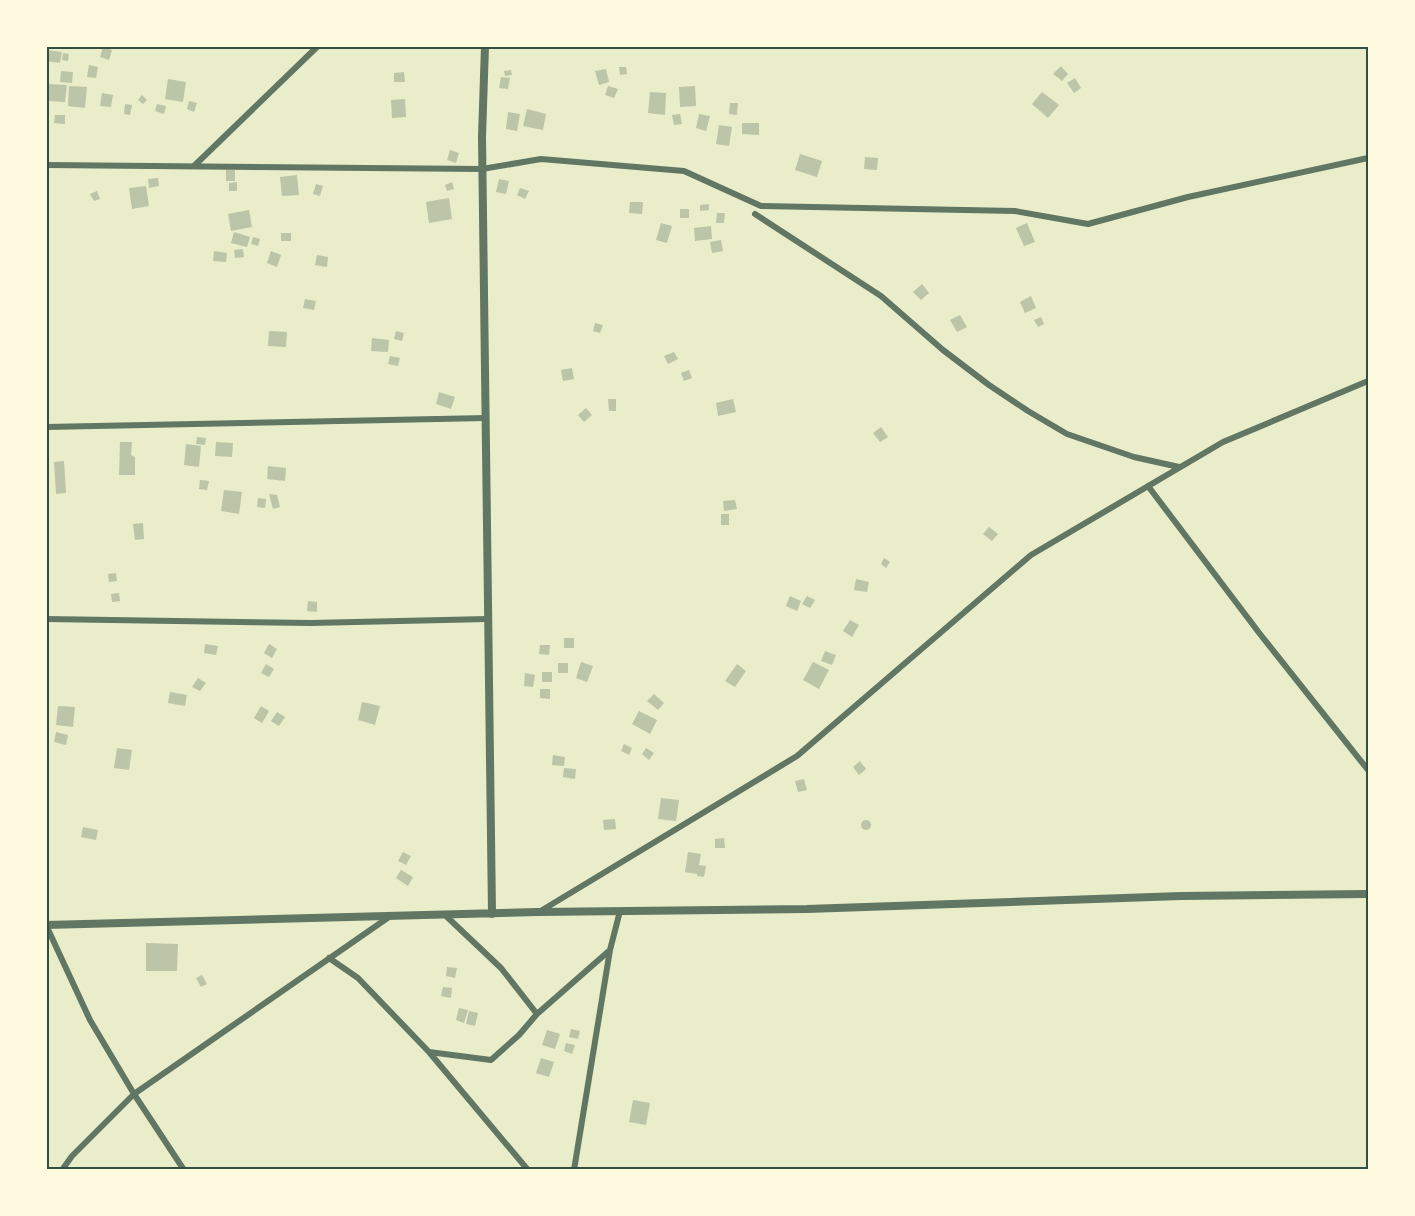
<svg xmlns="http://www.w3.org/2000/svg" width="1415" height="1216" font-family="'Titillium Web',sans-serif">
  <style>
    .building { fill: #bcc5a7 }
    .lines { fill: none; stroke-linecap: round; stroke-linejoin: round }
    .minor { stroke: #617663; stroke-width: 6 }
    .tertiary { stroke: #617663; stroke-width: 8 }
    .neatline { fill: none; stroke: #344e41; stroke-width: 2 }
  </style>
  <rect width="100%" height="100%" fill="#e9edc9"/>
  <path class="building" d="M103,47L112,50L109,60L100,57Z
    M46,50L62,52L60,63L46,61Z
    M63,53L69,54L68,61L62,60Z
    M89,65L98,67L96,78L87,77Z
    M1061,66L1068,74L1062,81L1053,74Z
    M619,67H626L627,74L620,75Z
    M606,69L609,82L599,85L595,71Z
    M511,70L512,75L505,76L504,71Z
    M61,71L73,72L72,83L60,82Z
    M404,72L405,82H394V73Z
    M501,77L510,78L508,89L499,88Z
    M1075,78L1081,88L1074,93L1067,83Z
    M168,79L186,82L183,102L165,99Z
    M49,84L67,85L65,102L48,101Z
    M69,86L87,87L85,108L68,106Z
    M608,86L618,89L614,98L605,95Z
    M695,86L696,106L680,107L679,87Z
    M650,92L666,93L665,115L648,113Z
    M1042,92L1059,105L1048,118L1032,104Z
    M102,93L113,95L111,107L100,106Z
    M142,95L147,100L143,104L138,100Z
    M405,99L406,117L392,118L391,100Z
    M189,101L197,103L194,112L187,109Z
    M730,103H738L737,115L729,114Z
    M125,104L132,105L130,115L124,114Z
    M157,104L166,106L164,114L155,111Z
    M527,109L546,114L543,130L523,126Z
    M508,112L520,114L517,131L506,129Z
    M680,114L682,124L674,125L672,115Z
    M699,114L710,116L706,131L696,128Z
    M55,115H65V124L54,123Z
    M742,123H759V135L742,134Z
    M719,125L732,127L729,146L716,144Z
    M450,150L459,153L456,163L447,160Z
    M800,154L822,161L817,177L795,170Z
    M865,157L878,158L877,170L864,169Z
    M226,170H235V181H226Z
    M297,175L299,195L282,196L280,177Z
    M158,178L159,186L149,188L148,179Z
    M499,179L509,181L506,194L496,192Z
    M237,182V191H229V183Z
    M452,182L454,189L447,191L445,185Z
    M316,184L323,186L320,196L313,194Z
    M146,186L149,206L132,209L129,188Z
    M520,188L529,191L525,199L517,195Z
    M97,191L100,199L94,201L90,194Z
    M449,198L452,219L429,223L426,202Z
    M630,202H643L642,214L629,213Z
    M709,204V210L700,211V205Z
    M680,209H689V218H680Z
    M249,210L252,227L231,231L228,214Z
    M717,213H725L724,223H716Z
    M661,223L672,226L667,243L656,240Z
    M1027,223L1035,242L1024,246L1016,228Z
    M711,226L712,239L695,241L694,228Z
    M234,232L250,237L247,247L231,243Z
    M281,233H291V241H281Z
    M253,237L260,239L258,246L251,244Z
    M721,240L723,251L712,253L710,242Z
    M243,249L244,257L235,258L234,250Z
    M214,251L227,253L226,262L213,261Z
    M271,251L281,255L277,267L267,263Z
    M317,255L328,257L327,267L315,265Z
    M922,284L929,293L921,300L913,292Z
    M1031,296L1036,308L1025,313L1020,302Z
    M305,299L316,301L314,310L303,308Z
    M960,315L967,327L957,332L950,320Z
    M1041,317L1044,324L1038,327L1034,320Z
    M595,323L603,325L600,333L593,331Z
    M269,331L287,332L286,347L268,346Z
    M396,331L404,333L402,341L394,339Z
    M372,338L389,340L388,352L371,351Z
    M674,352L678,359L668,364L664,356Z
    M390,356L400,358L398,366L388,364Z
    M572,368L574,379L563,381L561,370Z
    M689,370L692,378L684,381L681,373Z
    M439,392L455,397L451,409L436,404Z
    M608,399H616V411H609Z
    M733,399L736,412L718,416L716,403Z
    M586,408L592,415L584,422L578,415Z
    M881,427L888,437L880,442L873,433Z
    M197,437L206,438L205,445L196,444Z
    M120,442H132L131,455L135,457V475H119Z
    M216,442L233,443L232,457L215,456Z
    M186,444L201,446L199,467L184,465Z
    M64,461L66,493L56,494L54,462Z
    M268,466L286,468L285,481L267,479Z
    M200,480L209,481L207,490L199,489Z
    M224,490L242,492L239,514L221,511Z
    M269,494L277,495L280,507L273,509Z
    M258,498L266,499L265,508L257,507Z
    M735,500L737,509L724,511L723,501Z
    M721,514H729V525H721Z
    M143,523L144,539L135,540L133,524Z
    M989,527L998,534L992,541L983,534Z
    M884,558L890,562L886,568L881,564Z
    M116,573L117,581L109,582L108,574Z
    M856,579L869,582L867,592L854,590Z
    M119,593L120,601L112,602L111,594Z
    M790,596L801,601L797,611L786,606Z
    M807,596L815,600L810,608L802,604Z
    M308,601L317,602V612L307,611Z
    M850,620L859,625L852,637L843,631Z
    M564,638H574V648H564Z
    M205,644L218,646L216,655L204,653Z
    M269,644L277,649L272,658L264,653Z
    M540,645H550L549,655L539,654Z
    M825,651L836,655L832,665L821,661Z
    M581,662L593,666L587,682L576,678Z
    M813,662L829,670L819,689L803,680Z
    M558,663H568V673H558Z
    M266,664L274,669L269,677L261,673Z
    M737,664L746,671L735,687L725,681Z
    M542,672H552V682H542Z
    M525,673L535,675L533,687L524,686Z
    M198,678L206,683L200,691L192,687Z
    M540,689H550V699L540,698Z
    M170,692L187,695L185,706L168,703Z
    M654,694L664,703L658,710L647,701Z
    M362,702L380,706L375,725L358,720Z
    M58,706L75,707L73,727L56,725Z
    M261,706L269,711L262,723L254,718Z
    M639,711L657,720L650,734L632,724Z
    M277,712L285,717L279,726L271,721Z
    M56,732L68,735L66,745L54,742Z
    M624,744L632,748L629,755L621,751Z
    M117,748L132,750L129,770L114,768Z
    M646,748L654,753L649,760L642,754Z
    M553,755L565,757L564,766L552,765Z
    M860,761L866,769L859,775L853,767Z
    M564,768L576,769L575,779L563,777Z
    M804,779L807,790L798,792L795,781Z
    M661,798L679,800L676,821L658,819Z
    M615,819L616,829L604,830L603,820Z
    M861 825a5 5 0 1 1 10 0a5 5 0 1 1-10 0Z
    M83,827L98,830L96,840L81,837Z
    M724,838L725,848H715V839Z
    M403,852L411,856L406,865L398,861Z
    M688,852L701,854L699,865L706,866L704,877L697,876V874L685,872Z
    M401,870L413,877L408,886L396,878Z
    M146,943L178,944L177,971H146Z
    M447,967L457,968L455,978L446,976Z
    M202,975L207,984L201,987L196,978Z
    M443,987L452,988L451,998L441,996Z
    M459,1008L468,1010L464,1023L456,1020Z
    M469,1011L478,1013L475,1026L466,1024Z
    M571,1029L580,1031L578,1039L569,1037Z
    M547,1030L560,1034L555,1049L542,1045Z
    M566,1043L575,1045L572,1054L564,1051Z
    M541,1058L554,1062L549,1077L536,1073Z
    M633,1100L650,1103L646,1125L629,1122Z"/>
  <g class="lines">
    <path class="minor" d="M46,165L482,169L541,159L684,171L761,206L1015,211L1088,224L1188,197L1368,158
      M194,166L318,46
      M755,214L881,296L943,350L989,385L1028,411L1067,434L1134,457L1179,467
      M46,427L486,418
      M1148,486L1260,634L1368,770
      M46,619L311,623L488,619
      M539,912L797,756L1031,555L1223,442L1368,381
      M46,925L90,1020L134,1094L72,1156L62,1170
      M329,958L358,978L429,1052L491,1060L519,1035L537,1014L501,968L445,915
      M537,1014L610,950L620,911
      M429,1052L528,1170
      M184,1170L134,1094L389,917
      M574,1170L610,950"/>
    <path class="tertiary" d="M485,46L482,137L492,914
      M46,925L538,912L807,909L1181,896L1368,894"/>
  </g>
  <rect width="1415" height="1216" fill="none" stroke="#fefae0" stroke-width="96"/>
  <rect x="48" y="48" width="1319" height="1120" class="neatline"/>
</svg>
